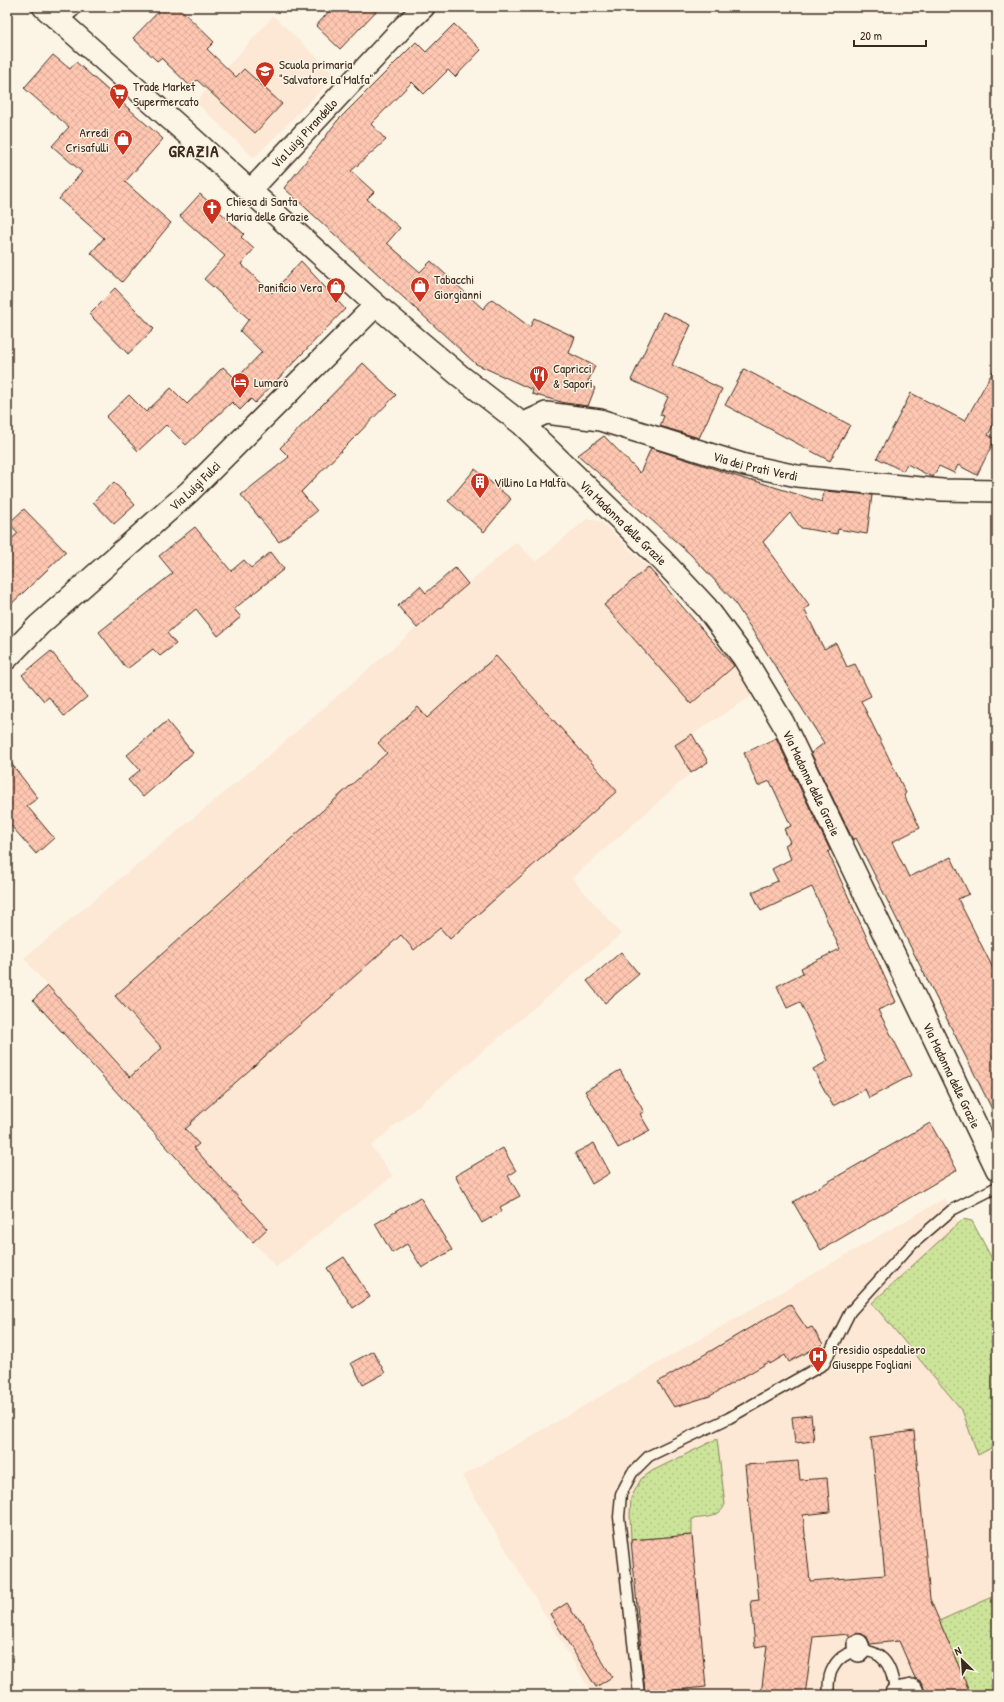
<svg xmlns="http://www.w3.org/2000/svg" width="1004" height="1702" font-family="'Patrick Hand',sans-serif">
  <style>
    .built { fill: #fde7d5 }
    .green { fill: url(#green-dots); stroke: #84875c }
    .building { fill: url(#building-cross-hatch); stroke: #3b2a1e }
    .lines { fill: none; stroke-linecap: round; stroke-linejoin: round }
    .lane-casing { stroke: #3b2a1e; stroke-width: 13 }
    .street-casing { stroke: #3b2a1e; stroke-width: 24 }
    .secondary-casing { stroke: #3b2a1e; stroke-width: 25 }
    .lane { stroke: #fcf5e5; stroke-width: 10 }
    .street { stroke: #fcf5e5; stroke-width: 21 }
    .secondary { stroke: #fcf5e5; stroke-width: 22 }
    .labels { text-anchor: middle; stroke-width: 3; stroke-linejoin: round; paint-order: stroke }
    .poi-label { font-size: 13px; fill: #3b2a1e; stroke: #fcf5e5; text-anchor: start }
    .street-label { font-size: 13px; fill: #3b2a1e; stroke: #fcf5e5 }
    .district-label { font-size: 17px; font-weight: bold; letter-spacing: 1px; fill: #3b2a1e; stroke: #fcf5e5 }
  </style>
  <defs>
    <pattern id="green-dots" width="8" height="8" patternUnits="userSpaceOnUse"><rect width="8" height="8" fill="#cce499"/><path d="M2 2h.1M6 6h.1" fill="none" stroke="#b0c483" stroke-width="1.8" stroke-linecap="round"/></pattern>
    <pattern id="building-cross-hatch" width="8" height="8" patternUnits="userSpaceOnUse"><rect width="8" height="8" fill="#fec7b1"/><path d="M0 0l8 8M0 8l8-8" fill="none" stroke="#dbab98"/></pattern>
  </defs>
  <rect width="100%" height="100%" fill="#fcf5e5"/>
  <filter id="ink" filterUnits="userSpaceOnUse"><feTurbulence type="fractalNoise" baseFrequency=".025" numOctaves="2"/><feDisplacementMap in="SourceGraphic" scale="8" xChannelSelector="R" yChannelSelector="G"/><feConvolveMatrix kernelMatrix="1 2 1 2 8 2 1 2 1" color-interpolation-filters="sRGB"/></filter>
  <g filter="url(#ink)">
    <path class="built" d="M273,16L336,75L254,158L196,102Z
      M587,519L600,521L648,567L734,666L752,696L675,745L691,773L572,878L621,934L371,1146L393,1176L276,1267L33,1000L47,986L24,958L254,768L516,542L536,562Z
      M945,1198L958,1222L963,1219L972,1221L997,1268V1695H593L462,1476Z"/>
    <path class="green" d="M963,1219L972,1221L997,1268V1445L978,1455L962,1410L872,1303Z
      M717,1439L725,1504C720,1518 706,1517 692,1519V1535L631,1540L630,1515L631,1498L641,1479L652,1471Z
      M997,1595V1695H971L939,1621Z"/>
    <path class="building" d="M163,7H178L214,42L207,49L236,77L244,69L282,104L255,133L197,80L190,86L161,58L157,61L133,38Z
      M333,7H380L340,49L316,26Z
      M454,24L481,50L455,77L448,70L424,94L412,82L371,124L386,140L351,171L374,192L367,199L400,228L387,243L420,272L431,261L483,309L492,299L530,327L534,318L575,337L569,353L595,366L587,384L595,388L588,406L565,403L532,394L533,390L476,364L284,188L317,148L337,121L416,42L426,52Z
      M53,55L70,69L76,62L163,139L125,182L171,223L122,282L91,253L104,238L59,199L82,172L52,146L69,127L24,88Z
      M200,194L244,234L241,237L254,249L241,264L272,293L301,261L345,309L255,403L251,399L240,410L232,402L186,445L166,425L138,451L106,417L129,395L146,412L171,388L187,404L223,367L236,379L262,352L240,331L249,319L204,279L225,256L180,216Z
      M115,288L154,329L128,354L89,314Z
      M663,312L691,325L672,365L722,389L699,438L660,426L664,416L660,415L668,397L631,380Z
      M363,363L396,395L301,492L317,511L279,542L241,495L289,457L280,448Z
      M997,364V418L988,435L995,439L977,475L958,465L954,473L939,466L933,477H932L907,464L903,471L877,458L911,393L965,421Z
      M744,369L850,425L830,461L725,405Z
      M604,436L640,473L651,448L751,481L752,480L822,502L824,491L872,495L867,534L838,529L837,534L801,528L790,513L763,542L810,606L804,609L824,649L836,643L847,667L855,664L871,696L861,701L906,793L904,795L920,828L892,842L909,877L951,857L969,894L958,899L997,976V1119L856,838L853,840L811,753L824,743L733,600L690,554L578,455Z
      M475,469L511,499L484,532L448,501Z
      M114,482L135,505L114,524L93,502Z
      M24,509L66,552L7,608V543L18,533L9,523Z
      M195,527L231,571L244,560L251,568L271,552L284,569L234,609L241,617L218,636L196,609L167,633L176,644L160,656L153,649L127,669L99,632L173,573L159,556Z
      M648,567L734,666L691,704L604,605Z
      M455,568L468,584L417,628L398,606L420,586L426,593Z
      M51,651L87,697L64,716L49,697L44,701L22,675Z
      M496,656L617,791L450,939L440,928L414,950L401,935L190,1123L191,1124L185,1129L199,1144L194,1148L267,1229L253,1242L33,1000L48,986L130,1077L162,1048L115,996L387,753L378,743L418,707L427,718Z
      M167,721L193,753L143,797L128,780L140,770L127,755Z
      M692,734L708,762L691,773L675,745Z
      M776,738L830,850L828,852L896,1002L878,1010L912,1075L869,1098L865,1089L833,1106L813,1069L828,1061L800,1002L787,1008L777,986L803,973L801,968L840,949L812,887L761,911L752,892L778,881L772,869L791,859L785,845L790,842L784,829L791,826L770,781L758,786L744,753Z
      M7,758L38,798L27,806L54,838L36,854L7,821Z
      M621,952L639,974L605,1003L587,981Z
      M620,1070L644,1112L640,1114L650,1131L618,1148L585,1091Z
      M930,1123L957,1170L821,1250L793,1202Z
      M594,1143L610,1173L592,1184L575,1153Z
      M503,1148L516,1171L508,1176L520,1196L500,1207L502,1211L482,1223L455,1176Z
      M420,1197L452,1250L422,1268L407,1244L392,1253L375,1224Z
      M344,1257L370,1297L353,1308L327,1268Z
      M790,1304L807,1329L812,1327L823,1344L789,1362L785,1355L770,1364L769,1362L710,1396L674,1407L658,1382Z
      M373,1351L385,1373L363,1385L351,1363Z
      M811,1415L814,1441L795,1443L792,1417Z
      M914,1431L930,1599L971,1695H926L923,1685L920,1681L915,1678L899,1641L870,1644L867,1637L862,1634L856,1633L849,1637V1634L813,1637L805,1695H761L767,1645L755,1647L751,1601L759,1600L745,1465L798,1461L800,1480L827,1478L830,1512L803,1515L810,1581L885,1575L871,1437Z
      M692,1535L706,1687L645,1693L631,1540Z
      M567,1603L612,1677L596,1687L550,1614Z"/>
    <g class="lines">
      <g class="lane-casing">
        <path id="lane" d="M639,1695L619,1517L621,1494L632,1473L649,1456L729,1418L824,1364L850,1312L909,1247L952,1210L997,1187
          M829,1695C828,1686 828,1676 833,1668C842,1650 868,1645 883,1659C892,1668 893,1682 896,1693"/>
      </g>
      <g class="street-casing">
        <g id="street">
          <path d="M56,18L70,7"/>
          <path id="s1" d="M250,191L405,25L424,7"/>
          <path id="s2" d="M522,424L546,413L600,420L745,465L797,476L942,490L997,491"/>
          <path d="M858,1645L859,1651"/>
          <path d="M896,1693L912,1690L914,1695"/>
        </g>
      </g>
      <g class="secondary-casing">
        <g id="secondary">
          <path id="s3" d="M44,7L184,131L376,305L459,375L522,424L662,560L706,607L744,658L783,723L997,1169"/>
          <path id="s4" d="M7,658L39,625L189,492L376,305"/>
        </g>
      </g>
      <use href="#lane" class="lane"/>
      <use href="#street" class="street"/>
      <use href="#secondary" class="secondary"/>
    </g>
  </g>
  <defs>
    <g id="school-pin" transform="scale(1)"><path d="M0 17L-7.5 6A9.5 9.5 0 1 1 7.5 6Z" fill="#c8321e" stroke="#fcf5e5"/><path d="M0-5L7-2L0 1L-7-2ZM-4 1L0 2.5L4 1V4Q0 6-4 4Z" fill="#fff"/></g>
    <g id="supermarket-pin" transform="scale(1)"><path d="M0 17L-7.5 6A9.5 9.5 0 1 1 7.5 6Z" fill="#c8321e" stroke="#fcf5e5"/><path d="M-6-5.5h2.5l.6 2H6L4.5 2H-2.5L-4.4-4H-6ZM-1.5 3.2a1.3 1.3 0 1 0 .1 0ZM3 3.2a1.3 1.3 0 1 0 .1 0Z" fill="#fff"/></g>
    <g id="shop-pin" transform="scale(1)"><path d="M0 17L-7.5 6A9.5 9.5 0 1 1 7.5 6Z" fill="#c8321e" stroke="#fcf5e5"/><path d="M-5-2.5h2.3a2.7 3.5 0 0 1 5.4 0H5L5.5 6h-11ZM-1.5-2.5h3a1.5 2.3 0 0 0-3 0Z" fill="#fff"/></g>
    <g id="church-pin" transform="scale(1)"><path d="M0 17L-7.5 6A9.5 9.5 0 1 1 7.5 6Z" fill="#c8321e" stroke="#fcf5e5"/><path d="M-1.2-6h2.4v3.5h3.3v2.4h-3.3V6h-2.4V-.1h-3.3v-2.4h3.3Z" fill="#fff"/></g>
    <g id="restaurant-pin" transform="scale(1)"><path d="M0 17L-7.5 6A9.5 9.5 0 1 1 7.5 6Z" fill="#c8321e" stroke="#fcf5e5"/><path d="M-5-6h1v4h1v-4h1v4h1v-4h1v5L-1.5 .5V6h-2V.5L-5-1ZM5-6V6H3V1.5H1.5Q1.5-4 5-6Z" fill="#fff"/></g>
    <g id="hotel-pin" transform="scale(1)"><path d="M0 17L-7.5 6A9.5 9.5 0 1 1 7.5 6Z" fill="#c8321e" stroke="#fcf5e5"/><path d="M-6-4.5h1.5V1H6V5H4.5V3h-9V5H-6ZM-4 0a1.8 1.8 0 1 1 3.6 0ZM.5 0V-2.5h3Q6-2.5 6 0Z" fill="#fff"/></g>
    <g id="building-pin" transform="scale(1)"><path d="M0 17L-7.5 6A9.5 9.5 0 1 1 7.5 6Z" fill="#c8321e" stroke="#fcf5e5"/><path d="M-4-6H4V6H1V3H-1V6H-4ZM-2.5-4.3h1.7v1.8h-1.7ZM.8-4.3h1.7v1.8H.8ZM-2.5-1h1.7V.8h-1.7ZM.8-1h1.7V.8H.8Z" fill="#fff"/></g>
    <g id="hospital-pin" transform="scale(1)"><path d="M0 17L-7.5 6A9.5 9.5 0 1 1 7.5 6Z" fill="#c8321e" stroke="#fcf5e5"/><path d="M-5-5h3v3.5h4V-5h3V5h-3V1.5h-4V5h-3Z" fill="#fff"/></g>
  </defs>
  <g fill-rule="evenodd">
    <use href="#school-pin" x="265" y="71"/>
    <use href="#supermarket-pin" x="119" y="93"/>
    <use href="#shop-pin" x="123" y="139"/>
    <use href="#church-pin" x="212" y="208"/>
    <use href="#shop-pin" x="420" y="286"/>
    <use href="#shop-pin" x="336" y="287"/>
    <use href="#restaurant-pin" x="539" y="375"/>
    <use href="#hotel-pin" x="240" y="382"/>
    <use href="#building-pin" x="480" y="482"/>
    <use href="#hospital-pin" x="818" y="1356"/>
  </g>
  <g class="labels">
    <g class="poi-label">
      <text x="279" y="69">Scuola primaria<tspan x="279" dy="15">"Salvatore La Malfa"</tspan></text>
      <text x="133" y="91">Trade Market<tspan x="133" dy="15">Supermercato</tspan></text>
      <text x="109" y="137" text-anchor="end">Arredi<tspan x="109" dy="15">Crisafulli</tspan></text>
      <text x="226" y="206">Chiesa di Santa<tspan x="226" dy="15">Maria delle Grazie</tspan></text>
      <text x="434" y="284">Tabacchi<tspan x="434" dy="15">Giorgianni</tspan></text>
      <text x="322" y="292" text-anchor="end">Panificio Vera</text>
      <text x="553" y="373">Capricci<tspan x="553" dy="15">&amp; Sapori</tspan></text>
      <text x="254" y="387">Lumarò</text>
      <text x="494" y="487">Villino La Malfa</text>
      <text x="832" y="1354">Presidio ospedaliero<tspan x="832" dy="15">Giuseppe Fogliani</tspan></text>
    </g>
    <g class="street-label">
      <text dy="5" stroke="none"><textPath href="#s1" startOffset="79">Via Luigi Pirandello</textPath></text>
      <text dy="5" stroke="none"><textPath href="#s2" startOffset="243">Via dei Prati Verdi</textPath></text>
      <text dy="5" stroke="none"><textPath href="#s4" startOffset="255">Via Luigi Fulci</textPath></text>
      <text dy="5" stroke="none"><textPath href="#s3" startOffset="776">Via Madonna delle Grazie</textPath></text>
      <text dy="5" stroke="none"><textPath href="#s3" startOffset="1100">Via Madonna delle Grazie</textPath></text>
      <text dy="5" stroke="none"><textPath href="#s3" startOffset="1424">Via Madonna delle Grazie</textPath></text>
    </g>
    <g class="district-label">
      <text x="194" y="157">GRAZIA</text>
    </g>
  </g>
  <rect width="1004" height="1702" fill="none" stroke="#fcf5e5" stroke-width="24"/>
  <rect x="12" y="12" width="980" height="1678" fill="none" stroke="#3b2a1e" stroke-width="1.5" filter="url(#ink)"/>
  <g transform="translate(962 1660) rotate(335)" stroke="#fcf5e5" stroke-width="3" paint-order="stroke">
  <path d="M0-3L7 15L0 10L-7 15Z" fill="#3b2a1e"/>
  <text y="-6" font-size="11" font-weight="bold" text-anchor="middle" fill="#3b2a1e">N</text>
  </g>
  <path d="M854 40v6h72v-6" fill="none" stroke="#3b2a1e" stroke-width="2"/>
  <text x="860" y="40" font-size="12" fill="#3b2a1e" stroke="#fcf5e5" stroke-width="3" paint-order="stroke">20 m</text>
</svg>
